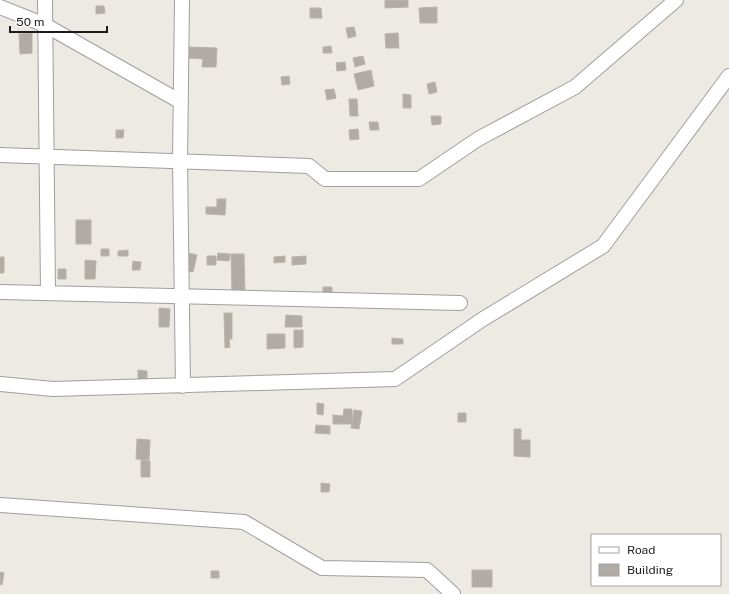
<svg xmlns="http://www.w3.org/2000/svg" width="729" height="594" font-family="'Public Sans',sans-serif">
  <style>
    .building { fill: #b0aca5; stroke: #bbb3a6 }
    .lines { fill: none; stroke-linecap: round; stroke-linejoin: round }
    .minor-casing { stroke: #9f9f9f; stroke-width: 16 }
    .minor { stroke: #fff; stroke-width: 14 }
  </style>
  <rect width="100%" height="100%" fill="#eceae2"/>
  <path class="building" d="M385,0H408V7L385,8Z
    M96,6H104L105,13L96,14Z
    M437,7V23H420L419,8Z
    M310,8H321L322,18H310Z
    M354,27L356,36L348,38L346,28Z
    M32,33V53L20,54L19,34Z
    M398,33L399,48H386L385,34Z
    M331,46L332,53H323V47Z
    M189,47L217,48L216,67H202L203,59L188,58Z
    M363,56L365,64L355,67L353,58Z
    M345,62L346,70L337,71L336,63Z
    M371,70L374,86L358,90L354,74Z
    M289,76L290,84L282,85L281,77Z
    M435,82L437,92L429,94L427,84Z
    M334,89L336,98L327,100L325,90Z
    M403,94L411,95V108H403Z
    M349,99H357L358,116H350Z
    M431,116H441V124L432,125Z
    M369,122H378L379,130H370Z
    M358,129L359,139L350,140L349,130Z
    M116,130H124L123,138H116Z
    M217,199H226L225,215L206,214V207H217Z
    M76,220H91V244H76Z
    M101,249H109V256H101Z
    M128,250V256H118V251Z
    M189,253L197,255L193,272L185,271Z
    M218,253L230,254L229,261L217,260Z
    M231,254H244L245,294H232Z
    M207,256H216V265H207Z
    M285,256V262L274,263V257Z
    M306,256V264L292,265V257Z
    M0,257H4V273H0Z
    M85,260L96,261L95,279H85Z
    M133,261L141,262L140,270H132Z
    M58,269H66V279H58Z
    M323,287H332V297H323Z
    M159,308L170,309L169,327H159Z
    M224,313H232V339H229L230,347L225,348Z
    M286,315L302,316V327H285Z
    M294,330H303V347L294,348Z
    M267,334H285V348L267,349Z
    M392,338L403,339V344H392Z
    M138,370L147,371V382L138,381Z
    M317,403L324,404L323,415L317,414Z
    M344,409H352V424H333V415L343,416Z
    M354,410L362,411L359,429L351,428Z
    M458,413H466V422H458Z
    M316,425L330,426V434L315,433Z
    M514,429H521V440H530V457L514,456Z
    M137,439L150,440L149,460L136,459Z
    M141,460L150,461V477H141Z
    M321,483L330,484L329,492H321Z
    M472,570H492V587H472Z
    M211,571H219V578H211Z
    M0,572L4,573L2,585L0,584Z"/>
  <g class="lines">
    <g class="minor-casing">
      <path id="minor" d="M45,0L48,293
        M182,0L180,161L183,386
        M0,7L45,25L181,102
        M0,155L309,166L325,179H419L478,139L575,87L676,0
        M0,292L460,303
        M0,384L53,389L395,379L483,319L603,246L729,76
        M0,505L244,522L322,568L427,570L453,594"/>
    </g>
    <use href="#minor" class="minor"/>
  </g>
  <rect x="591" y="534" width="130" height="52" fill="#ffffff" stroke="#a4a4a4"/>
  <rect x="599" y="547" width="20" height="6" fill="#ffffff" stroke="#a4a4a4"/>
  <text x="627" y="554" font-size="12" fill="#1b1b1b">Road</text>
  <rect x="599" y="564" width="20" height="12" fill="#b0aca5" stroke="#a4a4a4"/>
  <text x="627" y="574" font-size="12" fill="#1b1b1b">Building</text>
  <path d="M10 26v6h97v-6" fill="none" stroke="#1b1b1b" stroke-width="2"/>
  <text x="16" y="26" font-size="12" fill="#1b1b1b" stroke="#ffffff" stroke-width="3" paint-order="stroke">50 m</text>
</svg>
